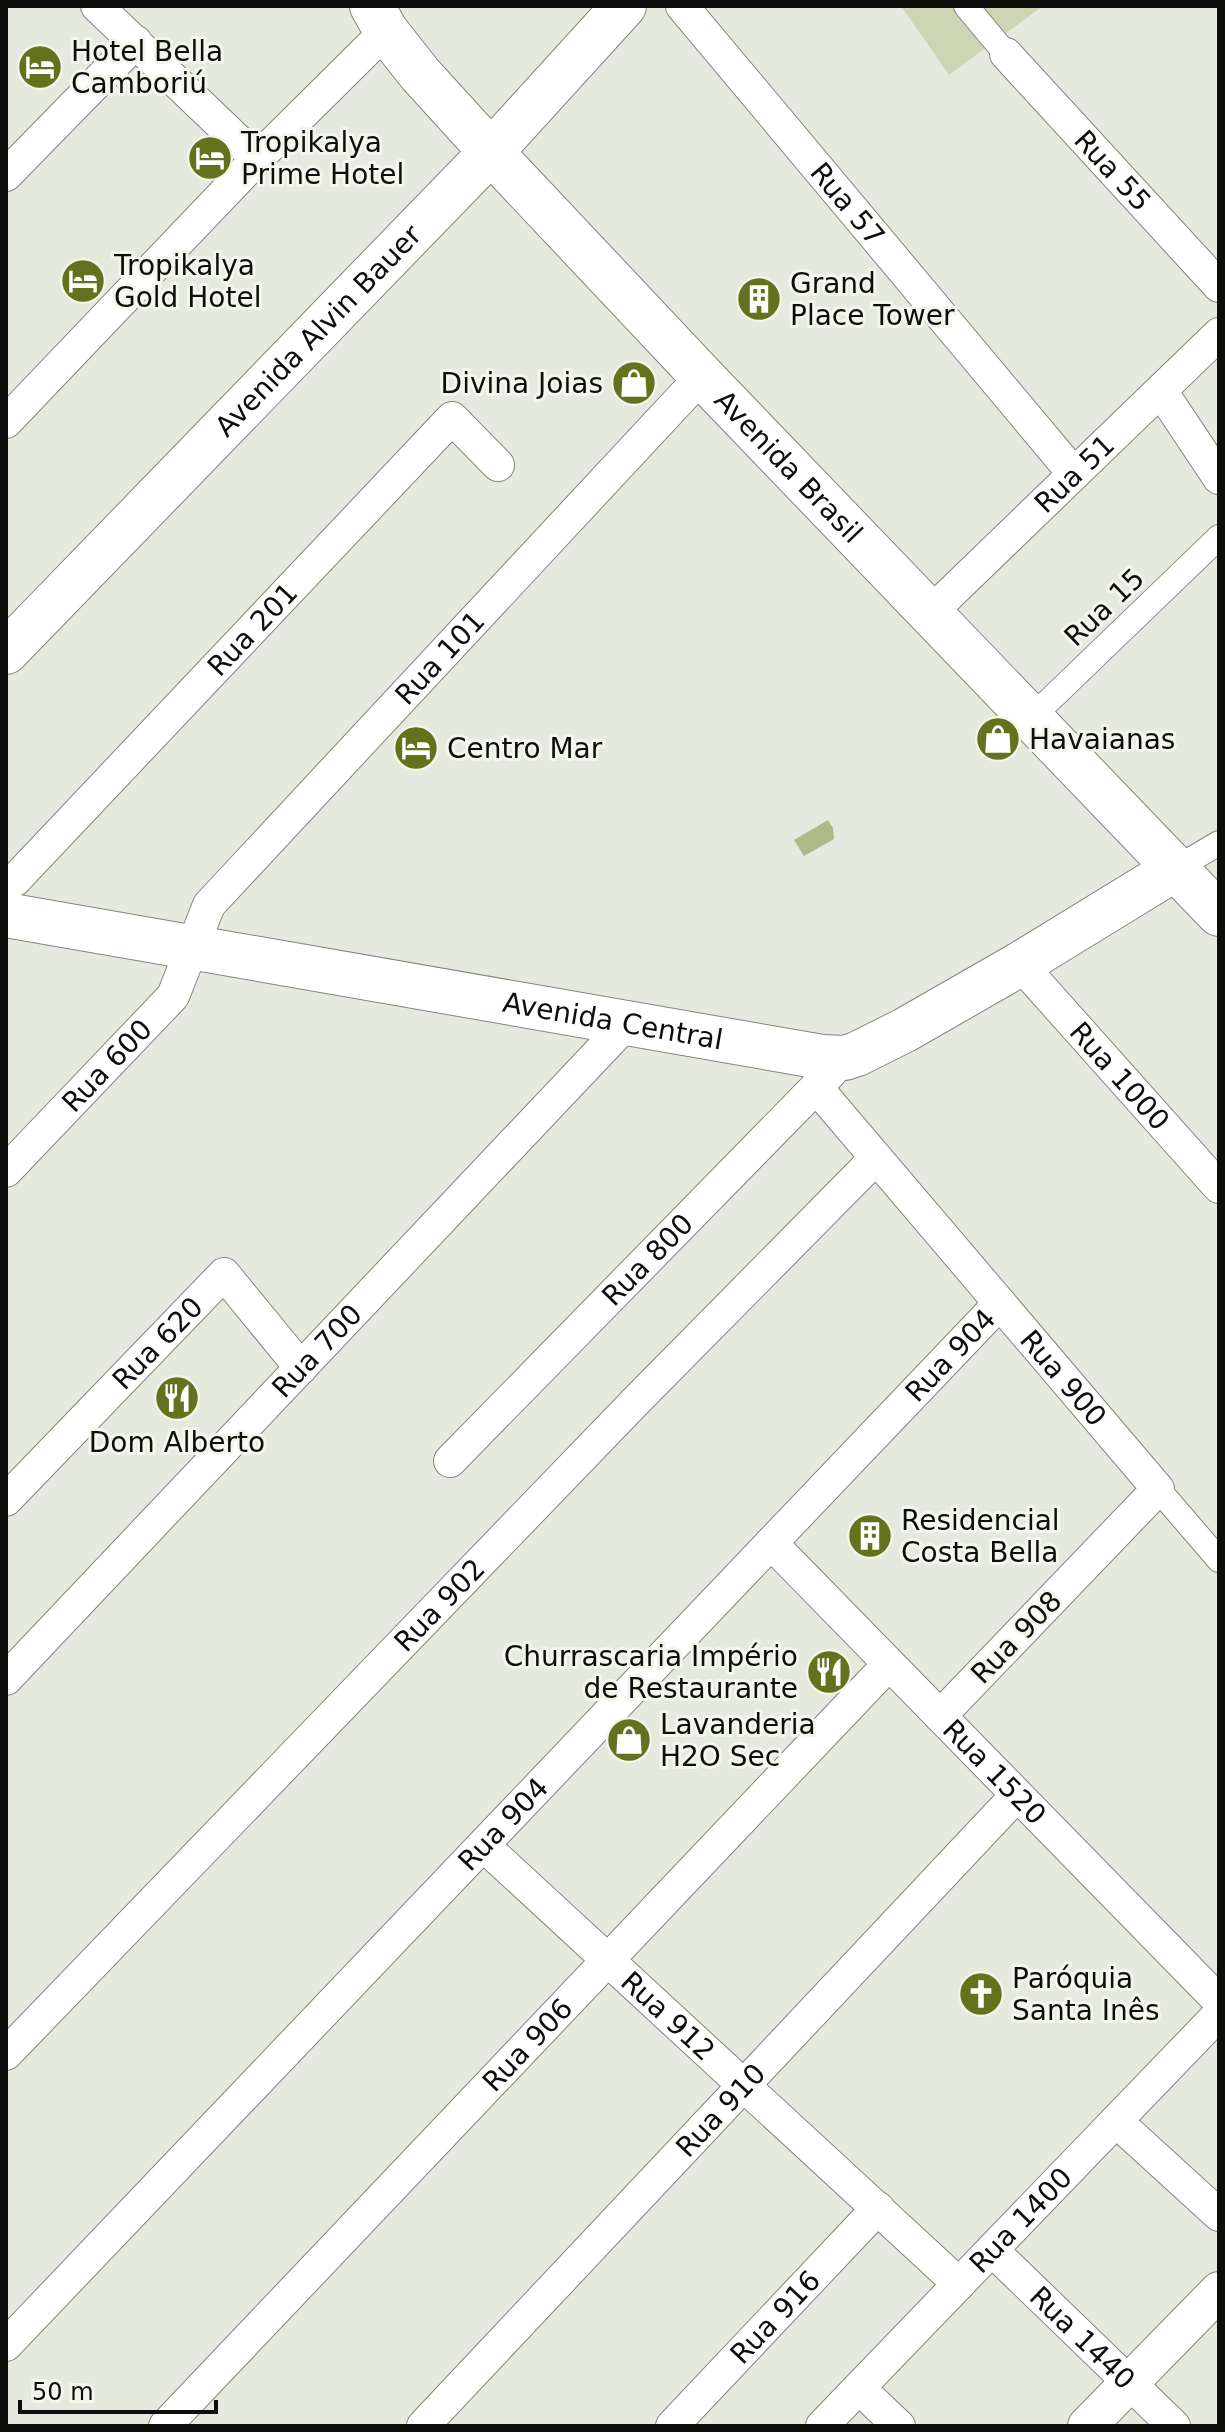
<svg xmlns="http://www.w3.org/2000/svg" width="1225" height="2432" font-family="'DejaVu Sans',sans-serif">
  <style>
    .green { fill: #cdd5b5 }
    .water { fill: #afba8b }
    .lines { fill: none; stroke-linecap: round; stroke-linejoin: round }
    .pedestrian-casing { stroke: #83867c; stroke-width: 26 }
    .minor-casing { stroke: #83867c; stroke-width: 34 }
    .tertiary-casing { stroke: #83867c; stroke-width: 40 }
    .secondary-casing { stroke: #83867c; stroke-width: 46 }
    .primary-casing { stroke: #83867c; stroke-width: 46 }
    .pedestrian { stroke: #fff; stroke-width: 24 }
    .minor { stroke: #fff; stroke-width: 32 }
    .tertiary { stroke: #fff; stroke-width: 38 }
    .secondary { stroke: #fff; stroke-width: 44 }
    .primary { stroke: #fff; stroke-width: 44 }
    .labels { text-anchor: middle; stroke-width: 6; stroke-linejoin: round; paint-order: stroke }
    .poi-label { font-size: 28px; fill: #0d0e0b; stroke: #f3f6eb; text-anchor: start }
    .street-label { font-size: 28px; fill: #0d0e0b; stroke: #f3f6eb }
  </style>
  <rect width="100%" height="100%" fill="#e6e9de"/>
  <path class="green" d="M901,6H1043L949,75Z"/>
  <path class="water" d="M828,820L833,828L834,839L804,856L794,840Z"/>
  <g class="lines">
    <g class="pedestrian-casing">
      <path id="pedestrian" d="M966,6L1006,54
        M1030,719L1219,537
        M1175,869L1219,843
        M1158,1489L1219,1560"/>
    </g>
    <g class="minor-casing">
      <g id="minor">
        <path d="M97,6L257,159"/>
        <path id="s1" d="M682,6L1074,474"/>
        <path id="s2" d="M1006,54L1219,286"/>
        <path d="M6,175L136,42"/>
        <path d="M1161,391L1219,478"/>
        <path d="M6,422L257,159L386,31"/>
        <path id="s3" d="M929,614L1219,334"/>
        <path id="s4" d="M6,886L15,880L452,418L498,465"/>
        <path id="s5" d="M1020,964L1219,1187"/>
        <path id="s6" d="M816,1087L1158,1489L940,1716"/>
        <path id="s7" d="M6,1171L173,996L209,905L702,376"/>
        <path id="s8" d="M450,1461L831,1072"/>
        <path id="s9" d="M6,1500L224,1274L301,1368"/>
        <path id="s10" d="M771,1543L1219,2001"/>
        <path id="s11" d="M6,1679L627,1023"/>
        <path id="s12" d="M483,1845L959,2284"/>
        <path id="s13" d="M6,2054L634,1403L876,1158"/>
        <path d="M1116,2121L1219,2215"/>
        <path id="s14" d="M992,2250L1174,2426"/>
        <path id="s15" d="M6,2345L1000,1303"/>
        <path d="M859,2388L899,2426"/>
        <path id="s16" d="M165,2426L889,1664"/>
        <path id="s17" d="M423,2426L1017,1795"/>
        <path id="s18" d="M672,2426L878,2208"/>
        <path id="s19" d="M822,2426L1219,2014"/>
      </g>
    </g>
    <g class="tertiary-casing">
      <path id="tertiary" d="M1087,2426L1219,2291"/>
    </g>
    <g class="secondary-casing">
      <g id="secondary">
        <path id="s20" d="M6,652L491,152L624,6"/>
        <path id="s21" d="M6,915L822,1057L845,1058L857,1054L905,1030L1020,964L1175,869"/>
      </g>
    </g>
    <g class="primary-casing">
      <g id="primary">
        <path id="s22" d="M372,6L386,31L420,74L491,152L702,376L1219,914"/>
      </g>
    </g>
    <use href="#pedestrian" class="pedestrian"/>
    <use href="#minor" class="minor"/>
    <use href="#tertiary" class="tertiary"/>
    <use href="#secondary" class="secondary"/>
    <use href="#primary" class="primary"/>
  </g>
  <defs>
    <g id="hotel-disc" transform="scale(2.3)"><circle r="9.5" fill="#64721e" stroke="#f3f6eb"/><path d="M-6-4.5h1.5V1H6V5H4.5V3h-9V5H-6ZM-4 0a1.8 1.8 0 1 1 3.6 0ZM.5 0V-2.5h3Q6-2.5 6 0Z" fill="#fff"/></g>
    <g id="building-disc" transform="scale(2.3)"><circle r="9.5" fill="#64721e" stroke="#f3f6eb"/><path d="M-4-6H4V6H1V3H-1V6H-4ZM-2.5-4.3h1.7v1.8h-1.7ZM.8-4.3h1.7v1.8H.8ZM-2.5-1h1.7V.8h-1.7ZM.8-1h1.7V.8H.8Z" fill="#fff"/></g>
    <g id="shop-disc" transform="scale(2.3)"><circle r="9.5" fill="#64721e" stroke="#f3f6eb"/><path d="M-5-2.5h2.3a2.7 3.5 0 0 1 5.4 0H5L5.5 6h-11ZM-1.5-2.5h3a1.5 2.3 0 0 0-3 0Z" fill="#fff"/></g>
    <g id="restaurant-disc" transform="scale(2.3)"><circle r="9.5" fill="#64721e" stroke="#f3f6eb"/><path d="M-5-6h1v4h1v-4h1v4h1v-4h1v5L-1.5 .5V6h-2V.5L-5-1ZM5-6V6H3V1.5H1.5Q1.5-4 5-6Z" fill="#fff"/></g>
    <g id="church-disc" transform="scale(2.3)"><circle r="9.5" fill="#64721e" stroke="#f3f6eb"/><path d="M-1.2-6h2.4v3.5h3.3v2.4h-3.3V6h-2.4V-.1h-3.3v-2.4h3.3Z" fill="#fff"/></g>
  </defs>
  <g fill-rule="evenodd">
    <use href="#hotel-disc" x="40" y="67"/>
    <use href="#hotel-disc" x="210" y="158"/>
    <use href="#hotel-disc" x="83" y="281"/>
    <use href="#building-disc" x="759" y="299"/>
    <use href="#shop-disc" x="634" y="383"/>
    <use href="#shop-disc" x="998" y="739"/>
    <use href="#hotel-disc" x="416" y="748"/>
    <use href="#restaurant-disc" x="177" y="1398"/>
    <use href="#building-disc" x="870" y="1536"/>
    <use href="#restaurant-disc" x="829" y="1672"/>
    <use href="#shop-disc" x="629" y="1740"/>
    <use href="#church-disc" x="981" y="1994"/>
  </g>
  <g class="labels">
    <g class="poi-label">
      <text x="71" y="61">Hotel Bella<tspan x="71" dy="32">Camboriú</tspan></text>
      <text x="241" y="152">Tropikalya<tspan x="241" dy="32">Prime Hotel</tspan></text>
      <text x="114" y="275">Tropikalya<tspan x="114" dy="32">Gold Hotel</tspan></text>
      <text x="790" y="293">Grand<tspan x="790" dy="32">Place Tower</tspan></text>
      <text x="603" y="393" text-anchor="end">Divina Joias</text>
      <text x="1029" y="749">Havaianas</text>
      <text x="447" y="758">Centro Mar</text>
      <text x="177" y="1452" text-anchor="middle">Dom Alberto</text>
      <text x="901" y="1530">Residencial<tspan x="901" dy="32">Costa Bella</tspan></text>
      <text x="798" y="1666" text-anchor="end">Churrascaria Império<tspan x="798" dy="32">de Restaurante</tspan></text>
      <text x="660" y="1734">Lavanderia<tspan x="660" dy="32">H2O Sec</tspan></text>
      <text x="1012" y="1988">Paróquia<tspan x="1012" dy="32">Santa Inês</tspan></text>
    </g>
    <g class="street-label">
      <text dy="10" stroke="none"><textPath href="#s2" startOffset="158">Rua 55</textPath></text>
      <text dy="10" stroke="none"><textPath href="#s1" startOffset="258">Rua 57</textPath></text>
      <text dy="10" stroke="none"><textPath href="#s20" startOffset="448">Avenida Alvin Bauer</textPath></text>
      <text dy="10" stroke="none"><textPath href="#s22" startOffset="622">Avenida Brasil</textPath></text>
      <text dy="10" stroke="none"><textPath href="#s3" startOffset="202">Rua 51</textPath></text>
      <text transform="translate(1104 607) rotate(-44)" y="10">Rua 15</text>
      <text dy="10" stroke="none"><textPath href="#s4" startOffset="356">Rua 201</textPath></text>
      <text dy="10" stroke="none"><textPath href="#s7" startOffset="678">Rua 101</textPath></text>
      <text dy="10" stroke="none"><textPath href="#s21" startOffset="616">Avenida Central</textPath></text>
      <text dy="10" stroke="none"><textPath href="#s7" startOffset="146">Rua 600</textPath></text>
      <text dy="10" stroke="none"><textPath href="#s5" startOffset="150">Rua 1000</textPath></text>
      <text dy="10" stroke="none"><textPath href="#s8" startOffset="282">Rua 800</textPath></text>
      <text dy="10" stroke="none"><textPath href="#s9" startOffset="218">Rua 620</textPath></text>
      <text dy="10" stroke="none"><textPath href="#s11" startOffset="452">Rua 700</textPath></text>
      <text dy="10" stroke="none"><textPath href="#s15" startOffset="1368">Rua 904</textPath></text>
      <text dy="10" stroke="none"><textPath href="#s6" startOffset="382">Rua 900</textPath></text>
      <text dy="10" stroke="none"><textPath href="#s13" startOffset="624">Rua 902</textPath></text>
      <text transform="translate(1016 1637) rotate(-46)" y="10">Rua 908</text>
      <text dy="10" stroke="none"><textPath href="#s10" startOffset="320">Rua 1520</textPath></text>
      <text dy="10" stroke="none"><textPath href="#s15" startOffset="720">Rua 904</textPath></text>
      <text dy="10" stroke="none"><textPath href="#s12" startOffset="252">Rua 912</textPath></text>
      <text dy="10" stroke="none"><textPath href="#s16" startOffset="526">Rua 906</textPath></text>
      <text dy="10" stroke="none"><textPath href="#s17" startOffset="434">Rua 910</textPath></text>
      <text dy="10" stroke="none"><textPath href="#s19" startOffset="286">Rua 1400</textPath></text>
      <text dy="10" stroke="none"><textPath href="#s18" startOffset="150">Rua 916</textPath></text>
      <text dy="10" stroke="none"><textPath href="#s14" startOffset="126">Rua 1440</textPath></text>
    </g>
  </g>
  <rect width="1225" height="2432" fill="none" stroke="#0d0e0b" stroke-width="16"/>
  <path d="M20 2400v12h196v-12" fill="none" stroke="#0d0e0b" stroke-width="4"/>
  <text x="32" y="2400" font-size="24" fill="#0d0e0b" stroke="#f3f6eb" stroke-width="6" paint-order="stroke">50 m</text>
</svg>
